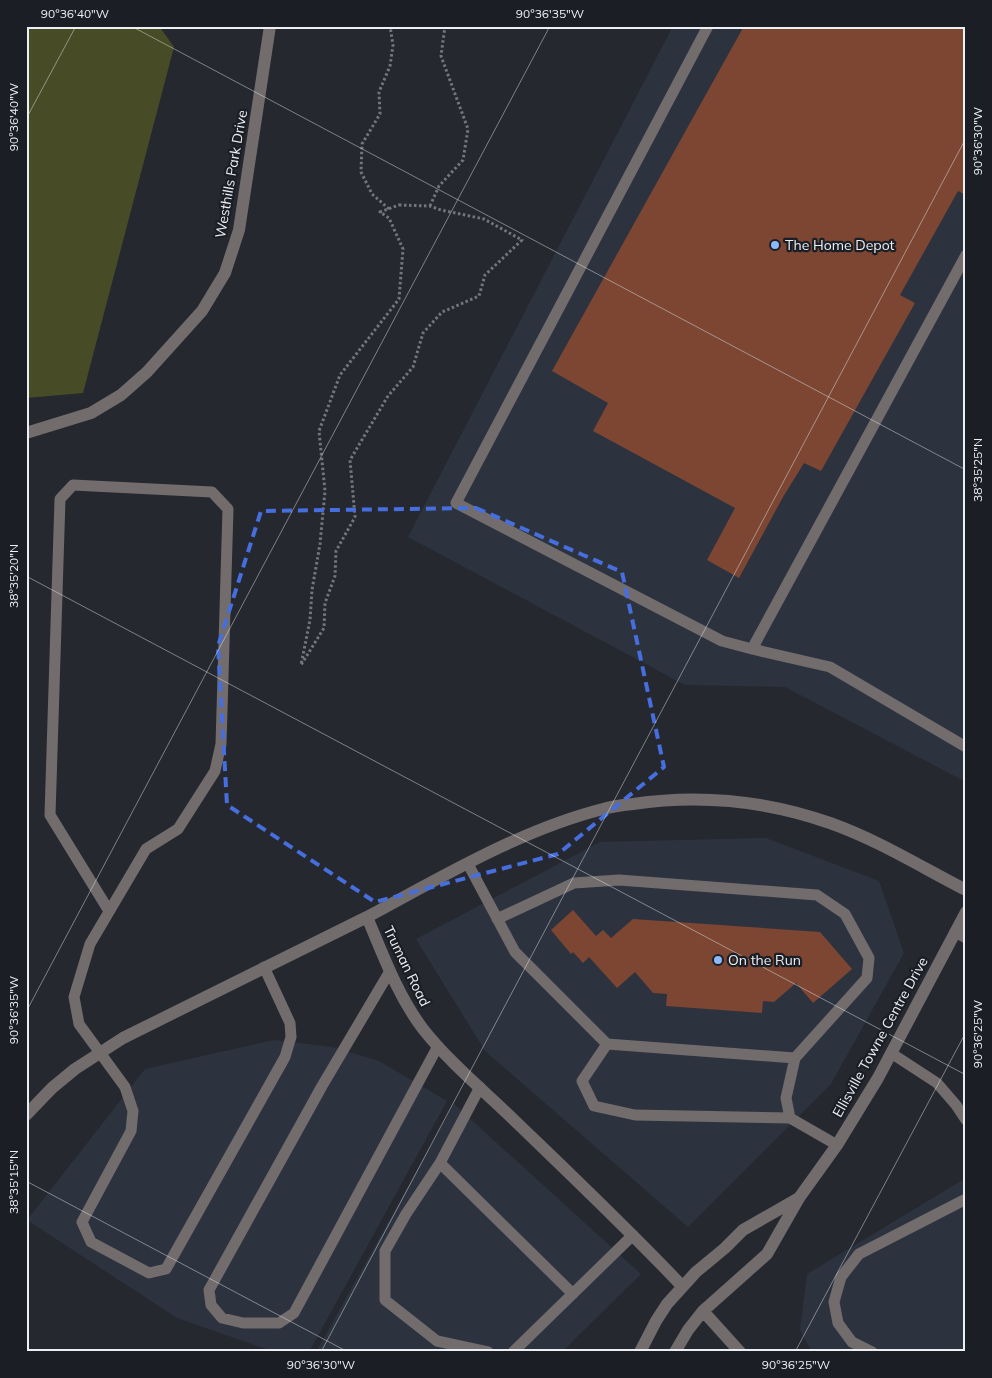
<svg xmlns="http://www.w3.org/2000/svg" width="992" height="1378" font-family="Mulish,sans-serif">
  <style>
    .built { fill: #2c333f }
    .green { fill: #474c27 }
    .building { fill: #7c4633 }
    .lines { fill: none; stroke-linecap: round; stroke-linejoin: round }
    .path { stroke: #73767c; stroke-width: 3; stroke-dasharray: 2.5 2.5; stroke-linecap: butt }
    .lane { stroke: #726d6c; stroke-width: 11 }
    .street { stroke: #726d6c; stroke-width: 12 }
    .marked { fill: none; stroke: #466ede; stroke-width: 4; stroke-dasharray: 10 6; stroke-linejoin: round }
    .ticks { fill: none; stroke: #eceff4; stroke-width: 1; stroke-opacity: 0.45 }
    .poi-dot { fill: #8bb9fc; stroke: #1b1f25; stroke-width: 2 }
    .labels { text-anchor: middle; stroke-width: 4.5; stroke-linejoin: round; paint-order: stroke }
    .street-label { font-size: 14px; fill: #eceff4; stroke: #1b1f25 }
    .poi-label { font-size: 14px; fill: #eceff4; stroke: #1b1f25; text-anchor: start }
    .neatline { fill: none; stroke: #eceff4; stroke-width: 2 }
    .ticks-label { font-size: 12px; text-anchor: middle; fill: #eceff4 }
  </style>
  <rect width="100%" height="100%" fill="#25282f"/>
  <path class="built" d="M673,26H966V782L785,687L685,685L408,537Z
    M766,838L879,881L904,953L831,1084L688,1227L485,1051L416,939L600,842Z
    M274,1040L332,1047L379,1061L447,1101L309,1352H275L177,1318L27,1220L145,1069Z
    M454,1104L641,1274L562,1352H316Z
    M966,1178V1352H812L800,1330L807,1274Z"/>
  <path class="green" d="M26,26H159L174,47L83,393L26,398Z"/>
  <path class="building" d="M744,26L966,27V195L958,191L900,295L915,303L821,471L804,463L783,497L739,578L707,560L735,508L593,431L608,403L552,371Z
    M573,910L596,936L603,930L611,938L633,919L820,932L852,969L813,1003L796,983L774,1002L763,1001L762,1013L666,1006L667,994L653,993L635,972L617,988L589,957L583,963L573,952L571,954L551,930Z"/>
  <g class="lines">
    <path class="path" d="M399,205L430,206L441,210L484,219L522,240L485,275L479,296L442,312L423,333L413,367L388,396L350,460L355,517L336,551L335,576L325,603L324,628L301,665L310,620L312,590L320,544L325,491L319,431L340,375L399,299L403,249L389,218L380,212Z
      M430,206L439,186L463,160L468,129L441,56L445,26
      M389,209L372,194L361,172L362,144L380,114L379,92L390,66L393,45L390,26"/>
    <path class="lane" d="M708,26L456,503L722,641L752,649L966,255
      M752,649L830,667L966,747
      M468,864L515,952L607,1044L795,1058
      M109,911L50,815L60,499L73,485L212,492L228,509L221,744L215,771L178,829L146,849L90,944L74,997L79,1024L125,1087L133,1111L131,1131L82,1222L91,1242L149,1273L166,1269L285,1057L291,1037L290,1023L264,967
      M497,919L574,883L619,880L817,895L845,914L869,958L867,978L795,1058L786,1098L790,1118L837,1145
      M955,932L966,938
      M390,971L322,1086L209,1290L211,1305L222,1318L243,1323H279L294,1313L438,1046
      M607,1044L582,1081L594,1106L635,1115L790,1118
      M891,1053L937,1083L956,1105L966,1120
      M480,1087L440,1163L406,1214L385,1251V1300L437,1341L488,1352
      M440,1163L573,1294
      M513,1352L633,1235
      M872,1352L852,1342L838,1323L834,1302L841,1277L859,1254L966,1199"/>
    <path class="street" d="M26,433L91,413L121,395L147,372L202,311L225,273L239,230L270,26
      M367,917C442,877 520,830 603,809C613,806 623,805 633,804C700,794 767,801 830,823C878,840 921,867 966,890
      M26,1115L52,1088L75,1069L123,1038L367,917C383,955 398,996 423,1029C449,1062 484,1091 514,1120C571,1175 628,1229 682,1286
      M703,1311L740,1352
      M640,1352L656,1321L667,1304L696,1272L725,1248L743,1230L799,1198
      M675,1352L688,1330L703,1311L767,1254L799,1198L837,1145L878,1078L966,912"/>
  </g>
  <path class="marked" d="M476,508L622,572L664,767L558,854L375,902L227,805L218,646L261,511Z"/>
  <path class="ticks" d="M131,26L966,470M26,119L76,26M26,576L966,1075M26,1012L550,26M26,1181L348,1352M321,1352L966,138M795,1352L966,1032"/>
  <g class="poi-dot">
    <circle cx="775" cy="245" r="5"/>
    <circle cx="718" cy="960" r="5"/>
  </g>
  <g class="labels">
    <g class="street-label">
      <text transform="translate(231 174) rotate(-80)" y="5">Westhills Park Drive</text>
      <text transform="translate(407 966) rotate(64)" y="5">Truman Road</text>
      <text transform="translate(880 1037) rotate(-61)" y="5">Ellisville Towne Centre Drive</text>
    </g>
    <g class="poi-label">
      <text x="785" y="250">The Home Depot</text>
      <text x="728" y="965">On the Run</text>
    </g>
  </g>
  <rect width="992" height="1378" fill="none" stroke="#1b1f25" stroke-width="55"/>
  <rect x="28" y="28" width="936" height="1322" class="neatline"/>
  <g class="ticks-label">
    <text x="75" y="18">90°36'40"W</text>
    <text x="550" y="18">90°36'35"W</text>
    <text transform="translate(14 117) rotate(-90)" y="4">90°36'40"W</text>
    <text transform="translate(978 141) rotate(-90)" y="4">90°36'30"W</text>
    <text transform="translate(978 470) rotate(-90)" y="4">38°35'25"N</text>
    <text transform="translate(14 576) rotate(-90)" y="4">38°35'20"N</text>
    <text transform="translate(14 1010) rotate(-90)" y="4">90°36'35"W</text>
    <text transform="translate(978 1034) rotate(-90)" y="4">90°36'25"W</text>
    <text transform="translate(14 1182) rotate(-90)" y="4">38°35'15"N</text>
    <text x="321" y="1369">90°36'30"W</text>
    <text x="796" y="1369">90°36'25"W</text>
  </g>
</svg>
